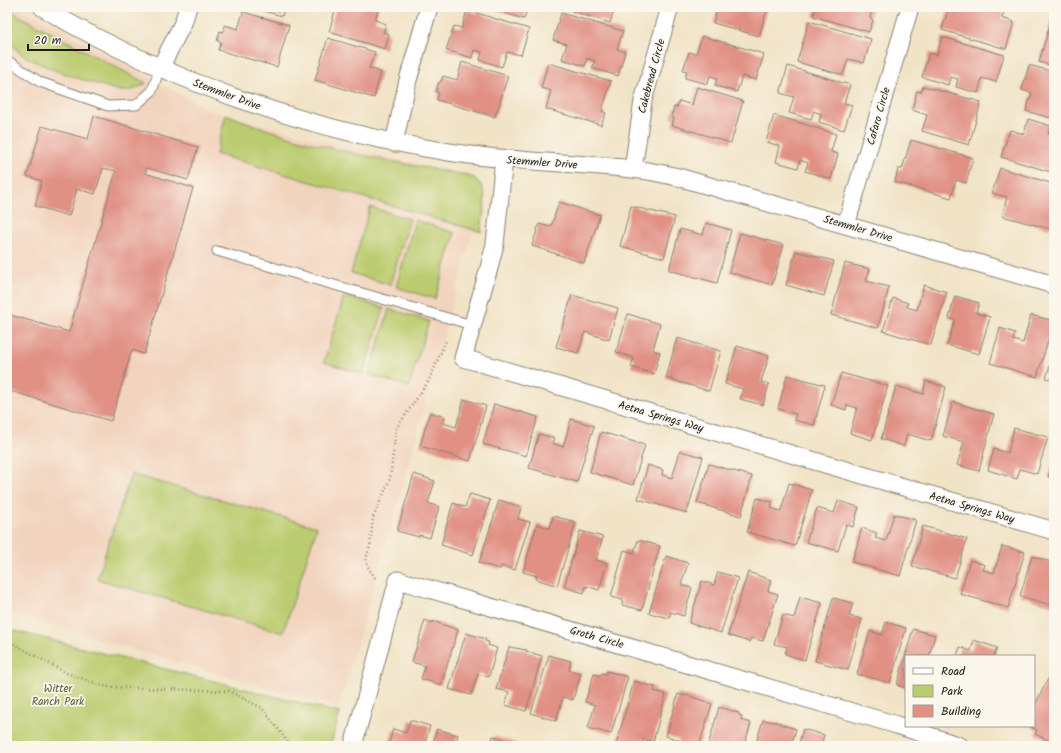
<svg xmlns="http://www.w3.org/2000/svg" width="1061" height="753" font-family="Kalam,sans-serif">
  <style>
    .built { fill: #f2d4be }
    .green { fill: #bbcc6f; stroke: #6c7446 }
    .building { fill: #e19084 }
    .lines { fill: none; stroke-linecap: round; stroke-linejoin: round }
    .service-casing { stroke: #868071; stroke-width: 11 }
    .minor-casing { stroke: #868071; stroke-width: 19 }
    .path { stroke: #868071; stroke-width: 2.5; stroke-dasharray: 1 3; stroke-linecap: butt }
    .service { stroke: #fff; stroke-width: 9 }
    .minor { stroke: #fff; stroke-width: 17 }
    .labels { text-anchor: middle; stroke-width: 3.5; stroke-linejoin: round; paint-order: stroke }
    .street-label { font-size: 11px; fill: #1c1c1c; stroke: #fbf7ec }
    .park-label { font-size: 11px; fill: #545a39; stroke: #fbf7ec }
  </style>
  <rect width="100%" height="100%" fill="#fbf7ec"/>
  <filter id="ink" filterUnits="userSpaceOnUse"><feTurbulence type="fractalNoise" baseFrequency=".025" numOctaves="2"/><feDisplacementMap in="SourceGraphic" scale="8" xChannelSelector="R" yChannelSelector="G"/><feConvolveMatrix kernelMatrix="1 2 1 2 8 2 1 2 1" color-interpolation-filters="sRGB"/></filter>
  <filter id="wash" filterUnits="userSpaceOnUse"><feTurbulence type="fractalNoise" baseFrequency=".012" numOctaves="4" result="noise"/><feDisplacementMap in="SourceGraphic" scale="16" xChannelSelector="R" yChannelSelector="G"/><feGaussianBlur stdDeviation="0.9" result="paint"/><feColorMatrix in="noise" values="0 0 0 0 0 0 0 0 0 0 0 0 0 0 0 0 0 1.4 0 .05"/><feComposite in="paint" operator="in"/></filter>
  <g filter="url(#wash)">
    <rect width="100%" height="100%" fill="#f1e3c6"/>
    <path class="built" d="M7,7H18L213,112L470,178L478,211L390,531L338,708L7,613Z"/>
    <path class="green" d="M10,11L146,83C137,89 130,92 120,91C95,83 28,66 13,46C6,36 7,22 10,11Z
      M226,114C303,146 386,161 468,175C493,185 483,210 481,232L216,154Z
      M370,207L410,219L390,285L351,273Z
      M415,220L455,233L435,299L396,287Z
      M344,296L384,308L363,374L324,362Z
      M389,309L429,321L409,387L369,375Z
      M131,474L317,527L283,633L97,579Z
      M7,629L340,713L330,746H7Z"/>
    <g id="blocks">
      <path class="building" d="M261,7H285L282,16L260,10Z
        M336,7H379L375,20L386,24L383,32L389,34L385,49L329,32Z
        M485,7H528L524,19Z
        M573,7H615L610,23L572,11Z
        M718,7H768L759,36L713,23Z
        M816,7H873L870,18L873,20L869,32L813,16Z
        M949,7H1005L1002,18L1014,22L1006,49L942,30Z
        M467,10L529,29L521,55L507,52L502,67L480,60L482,52L474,50L472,58L446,50L454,26L462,28Z
        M243,12L289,25L277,67L218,50L221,42L217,41L220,31L223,32L225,25L238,29Z
        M561,13L623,31L617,49L625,52L618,76L592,68L595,61L587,58L585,66L562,59L567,44L553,40Z
        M809,21L871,39L864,63L848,59L843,75L797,62Z
        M1051,21L1054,22V66L1039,62Z
        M702,36L764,54L756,80L742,76L737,92L715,86L717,78L710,76L707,84L685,78L687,71L683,70L689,52L696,54Z
        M942,37L1004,55L996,82L982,78L978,93L956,87L958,79L950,77L948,85L922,77L929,53L937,55Z
        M328,38L375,52L369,68L381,72L374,98L315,80Z
        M462,62L508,76L495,117L437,100L439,93L436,92L439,82H441L443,76L457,80Z
        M548,63L611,81L602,111L606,113L601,125L546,109L551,91L541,88Z
        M1029,65L1054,72V119L1026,111L1032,93L1022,90Z
        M788,66L850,85L844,103L852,105L844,130L819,122L821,114L814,111L811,119L789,113L794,97L780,93Z
        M923,86L981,102L969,145L922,131L927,115L912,110L917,91L921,92Z
        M697,87L743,101L731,143L672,125L674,118L671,117L674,107H677L679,101L692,105Z
        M774,115L836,134L831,152L838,154L831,179L805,171L808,163L800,160L798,168L776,162L780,146L766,142Z
        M94,116L198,147L188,180L147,168L145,173L193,188L144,354L132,350L111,421L7,390V314L69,332L116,171L103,168L95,194L77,189L69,216L35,206L42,181L27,176L42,126L88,139Z
        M1028,119L1051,126L1048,134L1054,135V173L1001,157L1010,130L1024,134Z
        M911,140L973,158L966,183L956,180L951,198L895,182L898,169H902Z
        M1000,168L1054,184V214L1050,229L1002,216L1007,197L992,193Z
        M559,202L600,215L584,263L532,246L539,224L551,227Z
        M631,206L675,217L664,258L620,246Z
        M706,223L731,230L717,283L669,270L680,229L703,235Z
        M740,233L784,245L772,285L729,272Z
        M796,251L834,261L824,296L786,285Z
        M845,263L870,269L866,281L889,287L878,328L831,315Z
        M924,285L947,292L931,345L883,331L893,298L908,303L907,307L917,310Z
        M572,295L618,308L609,340L585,332L578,353L556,347Z
        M955,296L979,303L976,313L990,317L979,354L947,345L955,320L949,318Z
        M628,314L660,324L653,350L660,352L654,374L631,367L634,358L616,352Z
        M1031,315L1054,321L1037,377L990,363L1000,328L1015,333L1013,340L1023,343Z
        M677,338L721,351L709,391L666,378Z
        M737,346L769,356L761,382L769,384L763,405L740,399L743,389L725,384Z
        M1054,353V380L1046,378Z
        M841,373L888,386L872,440L850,433L857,408L847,405L846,410L831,405Z
        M787,375L825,385L814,425L794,420L796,414L778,409Z
        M926,381L946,387L931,441L907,434L904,446L881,439L896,386L923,394Z
        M464,399L486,406L470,461L420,446L430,412L445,417L443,423L456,427Z
        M953,402L994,414L979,471L957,465L964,442L943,436Z
        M494,404L538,417L526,456L483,444Z
        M571,419L594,426L577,482L529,468L539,434L554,438L552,443L563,447Z
        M1014,428L1048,437L1037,474L1020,469L1017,479L988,470L994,449L1008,453Z
        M601,432L645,445L633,485L590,472Z
        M680,451L703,457L687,513L638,499L648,465L663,470L662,475L672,478Z
        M1054,458V479L1048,477Z
        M709,464L752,476L741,516L697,503Z
        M414,474L435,481L428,503L439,507L430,538L419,535V537L397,531Z
        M789,483L812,490L795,546L747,532L757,498L772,502L771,508L781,511Z
        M470,494L490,500L473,555L441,545L453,503L465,507Z
        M499,500L521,507L518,519L530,522L515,570L501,566L500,569L479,563Z
        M838,501L859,507L853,527L846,525L838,551L806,542L817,508L834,513Z
        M894,514L916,520L900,576L852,562L862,528L877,533L875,538L886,541Z
        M553,516L576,522L557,586L536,579L537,576L523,572L537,524L550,528Z
        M923,526L967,539L955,578L912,566Z
        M580,531L603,537L596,560L607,563L599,590L586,586L584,593L564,587Z
        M638,540L660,546L642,610L622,605L623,600L611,597L624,550L634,553Z
        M1002,546L1025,552L1008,608L960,594L970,560L985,565L983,570L994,573Z
        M666,556L688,563L681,585L692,588L684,616L671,612L669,618L649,613Z
        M1032,556L1054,563V606L1020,596Z
        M718,572L738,578L721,633L689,623L702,581L714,585Z
        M748,572L771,580L768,591L778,594L763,641L751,638L749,642L728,635Z
        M800,597L822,603L805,660L785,654L787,647L774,644L783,615L794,618Z
        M833,598L853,603L849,616L862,619L848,670L815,661Z
        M425,620L432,623L433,621L458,630L441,685L421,679L425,666L412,662Z
        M886,622L906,628L890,683L857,674L870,631L882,635Z
        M913,629L935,635L929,656H906V688L897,685Z
        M466,633L486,639L485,641L489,642L488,645L497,648L489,677L478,674L471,695L449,689Z
        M974,640L997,648L994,656H957L960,647L971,651Z
        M509,647L527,650L526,651L542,656L526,711L505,705L509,692L496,689Z
        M549,655L571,661L569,670L581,673L573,700L563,697L556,721L531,713Z
        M607,671L628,677L611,734L588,728L595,705L585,702L594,674L601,676L602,673L606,674Z
        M1048,679L1054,682V743L1035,734L1037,730L1029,726H1034V707Z
        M634,681L655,687L654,691L666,694L653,742L643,739L641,746H619L616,745Z
        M678,694L686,696L687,695L712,704L699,746H677L679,740L666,736Z
        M719,707L739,713V715L742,716L741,720L751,723L744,746H708Z
        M410,720L430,726L424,746H388L393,729L406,733Z
        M763,720L781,723L780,724L796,729L791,746H755Z
        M437,729L458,735L455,746H432Z
        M803,729L824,735L822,742L833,746H798Z
        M493,736L517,743L516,746H491Z"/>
    </g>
  </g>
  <g filter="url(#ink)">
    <use href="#blocks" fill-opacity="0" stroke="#868071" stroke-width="1"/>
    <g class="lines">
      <g class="service-casing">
        <path id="service" d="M7,60L40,82L108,106L136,105L152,91L160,68
          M217,251L472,325"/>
      </g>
      <g class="minor-casing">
        <path id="minor" d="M42,7C69,24 99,39 128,53C229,101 338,135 449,152C510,162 571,162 632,169C647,170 663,174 678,177L1054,285
          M160,68L183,23L188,7
          M394,143L408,80L429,7
          M504,159L495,244L489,268L463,358L1054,531
          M633,169L643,101L670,7
          M846,225L910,7
          M353,746L398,580L897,725L960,746"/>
      </g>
      <path class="path" d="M375,578L368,567L366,559L370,546L373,518L390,479L396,429L428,382L446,341
        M7,640L66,673L107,687L229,691L262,708L291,746"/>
      <use href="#service" class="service"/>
      <use href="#minor" class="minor"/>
    </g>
  </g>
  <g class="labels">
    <g class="street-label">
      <text transform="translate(651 76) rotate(-75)" y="4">Cakebread Circle</text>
      <text transform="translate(227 94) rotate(20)" y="4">Stemmler Drive</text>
      <text transform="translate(878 116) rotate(-74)" y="4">Cafaro Circle</text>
      <text transform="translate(542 162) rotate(4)" y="4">Stemmler Drive</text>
      <text transform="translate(858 228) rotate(16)" y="4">Stemmler Drive</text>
      <text transform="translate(661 416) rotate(16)" y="4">Aetna Springs Way</text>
      <text transform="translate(972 507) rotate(16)" y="4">Aetna Springs Way</text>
      <text transform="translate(597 637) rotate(16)" y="4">Groth Circle</text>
    </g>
    <g class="park-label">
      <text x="58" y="692">Witter<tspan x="58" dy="13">Ranch Park</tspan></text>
    </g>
  </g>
  <rect width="1061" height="753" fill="none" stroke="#fbf7ec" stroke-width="24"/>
  <rect x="905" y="655" width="130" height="72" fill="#fbf7ec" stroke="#a29f99"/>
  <rect x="913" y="668" width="20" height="6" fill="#ffffff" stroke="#a29f99"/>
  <text x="941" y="675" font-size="12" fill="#1c1c1c">Road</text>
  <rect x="913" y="685" width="20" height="12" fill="#bbcc6f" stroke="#a29f99"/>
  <text x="941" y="695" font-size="12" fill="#1c1c1c">Park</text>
  <rect x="913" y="705" width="20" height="12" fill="#e19084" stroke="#a29f99"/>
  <text x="941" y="715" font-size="12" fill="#1c1c1c">Building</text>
  <path d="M28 44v6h61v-6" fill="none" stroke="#1c1c1c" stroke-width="2"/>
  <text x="34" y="44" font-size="12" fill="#1c1c1c" stroke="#fbf7ec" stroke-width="3" paint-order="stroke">20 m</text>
</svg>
